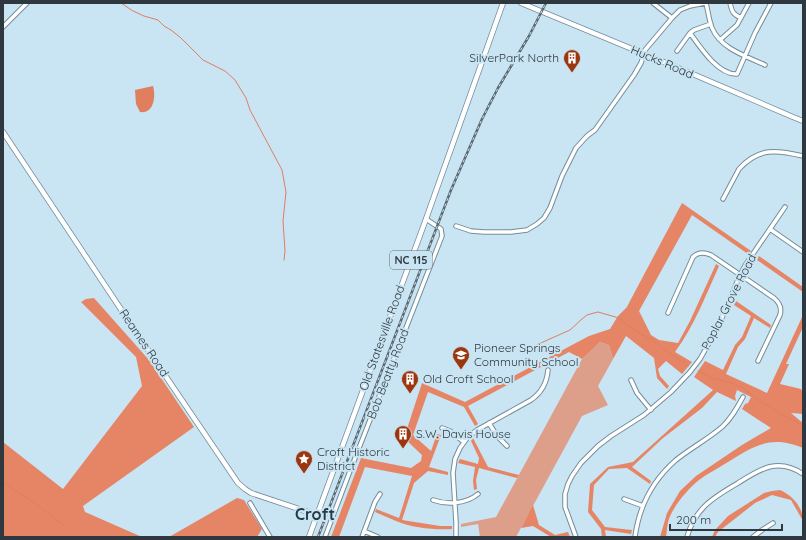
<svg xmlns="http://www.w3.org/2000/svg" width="806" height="540" font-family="Quicksand,sans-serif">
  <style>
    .green { fill: #dd9e8a }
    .forest { fill: #e68566 }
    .water { fill: #df7f60 }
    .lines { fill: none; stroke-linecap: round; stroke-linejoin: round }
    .stream { stroke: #df7f60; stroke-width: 1 }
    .minor-casing { stroke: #748d9a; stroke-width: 5.5 }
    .major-casing { stroke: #748d9a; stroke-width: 6 }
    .minor { stroke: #fff; stroke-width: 3.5 }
    .major { stroke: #fff; stroke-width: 4.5 }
    .rail-casing { stroke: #5a6971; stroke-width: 2.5 }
    .rail { stroke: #c9e4f2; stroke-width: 1; stroke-dasharray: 3; stroke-linecap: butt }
    .labels { text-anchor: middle; stroke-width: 4; stroke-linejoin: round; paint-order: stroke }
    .shield { fill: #c9e4f2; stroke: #5c6c74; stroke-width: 1 }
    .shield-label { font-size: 11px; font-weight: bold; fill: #2e383e }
    .poi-label { font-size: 12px; fill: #2e383e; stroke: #c9e4f2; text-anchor: start }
    .street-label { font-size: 12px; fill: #2e383e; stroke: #c9e4f2 }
    .district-label { font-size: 16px; font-weight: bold; fill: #243a45; stroke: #c9e4f2 }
  </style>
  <rect width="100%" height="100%" fill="#c9e4f2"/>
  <path class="green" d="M600,342L609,345L613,359L598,386L608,405L582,416L516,537H480L478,524L461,527V524L496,517L582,359Z"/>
  <path class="forest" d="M682,203L751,251L748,254L692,215L639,311L651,335L659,340L678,343L690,321L716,264L719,266C706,295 694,326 675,352L692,362L682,374L666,361L658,369L660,376L669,386L667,389L657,378L654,358L626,336L613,359L609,345L600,342L582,359L569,352L468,406L478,424L475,426L464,407L428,392L413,435L431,451L437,434L441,435L429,467L448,472V475L428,471L414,483L402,520L440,526H452V529C435,530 412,528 396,521C389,518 382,515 375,512L376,509L399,518L412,476L365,467L339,537H331L361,458L411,468L421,461L422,455L404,438L422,383L465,402L589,336L610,329L618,316L627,307L630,301Z
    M759,256L803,287V292L757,260Z
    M94,298L149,360L194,427L83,506L85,512L142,537H3V442L63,489L142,386L136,357L81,302L86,299Z
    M736,301L771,325L770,328L754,318L745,339L738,347L726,374L767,393L803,315V327L786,364H789L780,384L801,389L803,393V414L791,413L803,423V448C771,435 755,445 728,462C719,468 708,473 699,480C688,489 674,505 669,519C667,524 667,531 666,537H660L667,513L680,491L696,476L742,445L771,428L742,409L745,404L748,403L751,397L737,390L735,396L736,401L717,392L702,408L663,438L632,467L651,481L650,484L627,468L609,469L594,485L592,510L605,527L632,530L631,534L605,530L606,537H602L601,529L588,512L590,484L608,467L633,462L713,390L694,377L705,361L723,370L735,345L742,337L751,316L734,305Z
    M473,438L488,467L519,475L517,478L479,468L476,480L477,489L474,490L473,481L475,467L458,463L460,459L478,464L479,458L471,441Z
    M780,490C792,495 803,507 803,521L791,500L772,495L755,503L718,532L715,537H712L715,530L728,516L764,493L772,491Z
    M237,498L244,500L262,529L257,537H169Z
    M533,505L539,525L555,535L568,532L570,537H551L533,526L521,528Z"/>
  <path class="water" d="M153,86C156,96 154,114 140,112L136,104L135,90Z"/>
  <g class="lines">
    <path class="stream" d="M121,3L133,11L144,16L158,20L164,26L171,30L181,38L203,60L225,71L235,80L246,98L250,110L282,170L286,192L283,221L285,251L284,260
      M521,350L534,346L570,330L582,319L587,315L594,313L598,312L619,318L637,332L656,342L664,350L671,354L688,366
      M698,371L714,379L732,383L743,388L761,402L770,406L778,413L797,422L803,428
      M3,483L35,503L64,526"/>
    <g class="minor-casing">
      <path id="minor" d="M653,3L672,18
        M706,3C708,11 709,20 712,28C721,49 746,56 765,65
        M730,3C732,12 733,14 741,18
        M3,27L27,3
        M690,33C700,47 718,75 737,74L755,33L771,3
        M720,40L737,25L749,3
        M677,51L690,33L694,30L711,24
        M723,199L739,169C759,147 777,150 803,156
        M456,226L471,231L484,232H511L527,230L537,224L544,218L550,208L562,176L576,148L587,136L595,130L634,75L641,63L645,50L672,18L680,10L690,6L705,3
        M770,229L803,252
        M668,313L693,257C698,252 704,252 711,255L774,298C780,303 782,308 780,315L758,361
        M631,380L637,393L651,410
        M489,423L497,436L507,446
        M442,428L450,431L464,442
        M624,499L643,506
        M433,500C447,505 466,504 478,494
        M250,503L270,537
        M364,531L378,537
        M325,537L350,471L442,236L441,229L426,219
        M362,537L375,502L380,494
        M456,537V522L453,473L455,459L460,448L468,437L477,430L531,400C541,393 547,382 548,370
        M576,537L565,507V494L568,484L572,476L581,463L598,446L611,436L644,415L671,392L690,372L700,359L718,327L740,275L746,264L785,207
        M635,537C639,507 653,480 676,460C691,448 708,439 722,427C731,419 737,408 743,397
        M687,537C695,508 714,497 738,483C760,469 778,457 803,474
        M753,537L762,530L773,523"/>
    </g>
    <g class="major-casing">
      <path id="major" d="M521,3L695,75L793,117L803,121
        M3,132L156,362L238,483L245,489L251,493L317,515
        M309,537L426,219L503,3"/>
    </g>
    <use href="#minor" class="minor"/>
    <use href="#major" class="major"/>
    <g class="rail-casing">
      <path id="rail" d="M318,537L451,190L482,119L498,88L529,36L546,3"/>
    </g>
    <use href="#rail" class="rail"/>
  </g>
  <defs>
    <g id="building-pin" transform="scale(0.9)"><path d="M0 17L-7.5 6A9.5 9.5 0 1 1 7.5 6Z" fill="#9c360f" stroke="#c9e4f2"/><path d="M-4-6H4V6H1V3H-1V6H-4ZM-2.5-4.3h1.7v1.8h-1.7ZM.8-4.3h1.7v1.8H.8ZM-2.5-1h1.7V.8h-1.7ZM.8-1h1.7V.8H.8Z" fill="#fff"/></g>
    <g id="school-pin" transform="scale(0.9)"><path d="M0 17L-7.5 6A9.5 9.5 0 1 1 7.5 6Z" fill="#9c360f" stroke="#c9e4f2"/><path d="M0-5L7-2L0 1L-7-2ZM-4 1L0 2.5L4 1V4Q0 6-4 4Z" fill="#fff"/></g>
    <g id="sight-pin" transform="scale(0.9)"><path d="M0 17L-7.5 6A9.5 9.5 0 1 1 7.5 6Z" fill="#9c360f" stroke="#c9e4f2"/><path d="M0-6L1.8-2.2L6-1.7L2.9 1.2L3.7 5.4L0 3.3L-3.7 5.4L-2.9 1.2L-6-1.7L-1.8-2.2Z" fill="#fff"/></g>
  </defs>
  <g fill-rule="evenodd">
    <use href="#building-pin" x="572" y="58"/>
    <use href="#school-pin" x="461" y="355"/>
    <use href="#building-pin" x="410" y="379"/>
    <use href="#building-pin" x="403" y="434"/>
    <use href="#sight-pin" x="304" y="459"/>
  </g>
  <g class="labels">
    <rect class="shield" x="390" y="251" width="42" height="18" rx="3"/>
    <g class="shield-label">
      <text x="411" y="264">NC 115</text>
    </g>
    <g class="poi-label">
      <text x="559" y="62" text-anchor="end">SilverPark North</text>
      <text x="474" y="352">Pioneer Springs<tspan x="474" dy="14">Community School</tspan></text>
      <text x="423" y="383">Old Croft School</text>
      <text x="416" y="438">S.W. Davis House</text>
      <text x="317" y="456">Croft Historic<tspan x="317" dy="14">District</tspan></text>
    </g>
    <g class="street-label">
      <text transform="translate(662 62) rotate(23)" y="4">Hucks Road</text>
      <text transform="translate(729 302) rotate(-63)" y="4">Poplar Grove Road</text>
      <text transform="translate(382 338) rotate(-70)" y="4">Old Statesville Road</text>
      <text transform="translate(144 343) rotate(56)" y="4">Reames Road</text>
      <text transform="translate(388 374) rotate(-69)" y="4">Bob Beatty Road</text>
    </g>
    <g class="district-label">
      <text x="315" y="520">Croft</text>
    </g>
  </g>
  <rect width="806" height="540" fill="none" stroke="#2e383e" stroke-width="8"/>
  <path d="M670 524v6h112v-6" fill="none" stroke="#2e383e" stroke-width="2"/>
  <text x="676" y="524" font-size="12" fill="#2e383e" stroke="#c9e4f2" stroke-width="3" paint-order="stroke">200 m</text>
</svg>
